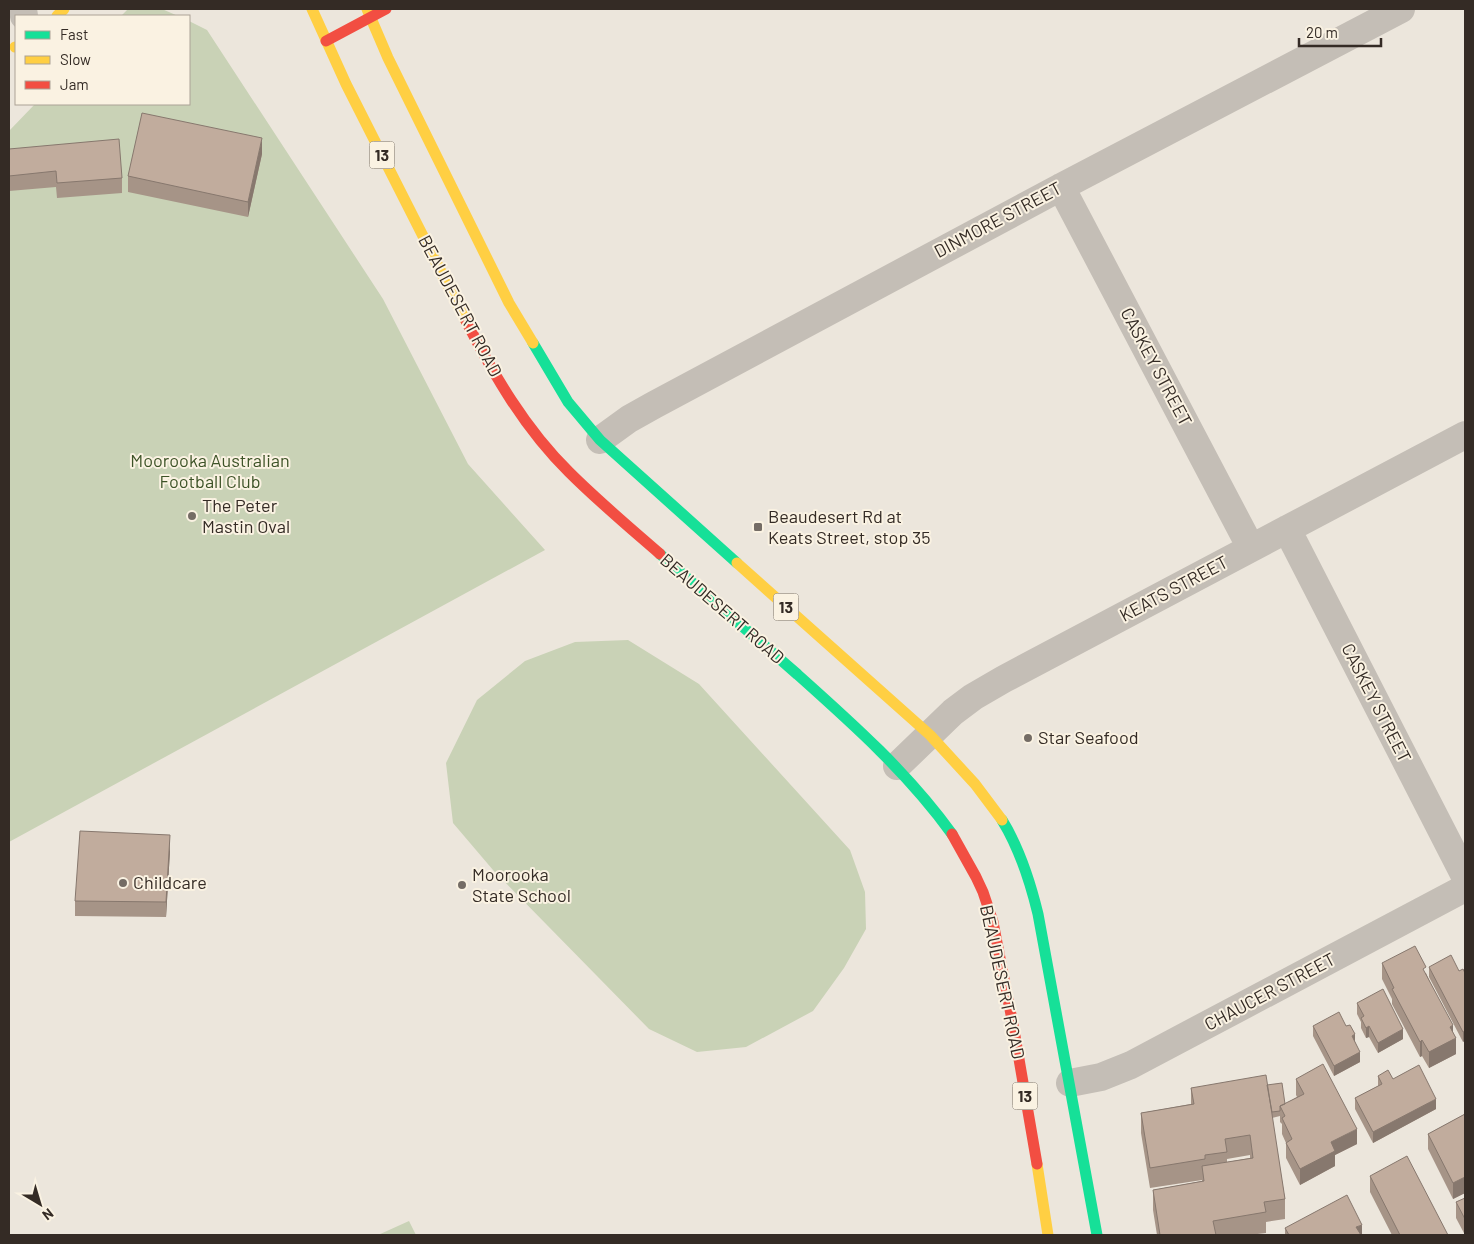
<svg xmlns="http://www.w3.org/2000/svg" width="1474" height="1244" font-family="Barlow,sans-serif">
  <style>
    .green { fill: #c9d2b6 }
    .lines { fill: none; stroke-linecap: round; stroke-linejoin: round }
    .street { stroke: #c4beb6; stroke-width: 28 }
    .fast { stroke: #16e098; stroke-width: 11 }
    .slow { stroke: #ffcf43; stroke-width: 11 }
    .jam { stroke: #f24e42; stroke-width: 11 }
    .wall { fill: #a69487; fill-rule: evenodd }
    .shaded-wall { fill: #87786e }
    .building { fill: #c1ac9d; stroke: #87786e }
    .poi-dot { fill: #746c65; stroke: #faf2e2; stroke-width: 2 }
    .labels { text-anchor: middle; stroke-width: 4; stroke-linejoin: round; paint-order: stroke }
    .shield { fill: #faf2e2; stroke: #6f675e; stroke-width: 1 }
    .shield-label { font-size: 16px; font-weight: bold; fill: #342b25 }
    .street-label { font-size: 18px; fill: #342b25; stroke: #faf2e2 }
    .park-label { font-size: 18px; fill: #3d5327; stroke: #faf2e2 }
    .poi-label { font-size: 18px; fill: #342b25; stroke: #faf2e2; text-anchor: start }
  </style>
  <rect width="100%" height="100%" fill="#ece6dc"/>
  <path class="green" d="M128,9H162L178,16H121Z
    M189,21L207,30L383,299L468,464L545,550L9,842V131L35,104H189Z
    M628,640L699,684L850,850L865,892L866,929L844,968L813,1011L746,1047L697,1052L649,1029L493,870L453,823L446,763L477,700L525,661L575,642Z
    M409,1221L416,1235H378Z"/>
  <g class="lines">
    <path class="street" d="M23,9L24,16
      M1061,187L1251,548
      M600,440L629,419L654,405L1061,187L1401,9
      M1287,529L1465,876
      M897,766L953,712L973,697L1004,679L1465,435
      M1070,1083L1101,1077L1131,1065L1465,888"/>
    <path class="fast" d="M533,343L568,402L600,440L737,563
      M660,554C705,594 751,634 797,674C853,724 908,773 952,834
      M1002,820C1020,849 1030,881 1038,914L1097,1235"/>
    <path class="slow" d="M312,9L346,84L466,321
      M367,9L388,58L509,303L533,343
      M57,16L64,9
      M15,47H16
      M737,563L930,735L975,784L1002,820
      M1037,1164L1048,1235"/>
    <path class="jam" d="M326,41L386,9
      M466,321C494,375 525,429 569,472C598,501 629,527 660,554
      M952,834L976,877L983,892L993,922L1014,1030L1037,1164"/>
  </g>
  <path class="wall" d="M9,149L122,178V193L57,198L56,187L9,191Z
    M262,154L248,217L128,192V176Z
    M170,851L166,917L75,916V901Z
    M1382,963L1426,973L1453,1032L1456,1054L1429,1068L1422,1056L1420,1057L1392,1004V999L1382,979Z
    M1429,967L1459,971L1465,973L1463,1042L1429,977Z
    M1357,1003L1403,1039L1378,1053L1369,1037L1366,1038L1361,1028V1022L1357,1014Z
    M1313,1026L1355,1042L1360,1062L1334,1076L1313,1036Z
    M1378,1076L1393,1079L1436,1109L1373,1143L1355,1109V1098L1378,1086Z
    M1296,1079L1357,1144L1335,1155V1166L1300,1185L1286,1158V1143L1282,1134V1124L1280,1122V1116L1272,1118L1285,1199V1219L1266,1222V1233L1249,1235H1157L1153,1210V1190L1202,1181V1180L1150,1188L1141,1133V1113L1191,1104V1088L1267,1085L1285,1104L1297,1097L1296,1095ZM1250,1155V1158L1227,1162V1159Z
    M1465,1114V1193L1453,1199L1428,1149V1134Z
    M1370,1176L1448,1235H1392L1370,1192Z
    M1465,1198V1235L1456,1218V1202Z
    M1285,1228L1362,1235H1285Z"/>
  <path class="shaded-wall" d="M262,138V154L248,217V202Z
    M170,835V851L166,917V902Z
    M1453,1025V1040L1456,1038V1054L1429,1068V1052L1450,1027Z
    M1369,1026V1037L1366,1038V1028Z
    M1403,1029V1039L1378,1053V1043Z
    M1465,1031V1041L1463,1042V1032Z
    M1355,1034V1045L1352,1036Z
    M1422,1040V1056L1420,1057V1042Z
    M1360,1052V1062L1334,1076V1066Z
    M1436,1099V1109L1373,1143V1132Z
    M1357,1129V1144L1335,1155V1166L1300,1185V1169L1331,1142Z
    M1465,1177V1193L1453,1199V1183Z
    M1362,1225V1235H1356V1227Z"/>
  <path class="building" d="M142,113L262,138L248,202L128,176Z
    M119,139L122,178L57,183L56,171L9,176V149Z
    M80,831L170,835L166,902L75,901Z
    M1415,946L1426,967L1423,969L1453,1025L1450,1027L1456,1038L1429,1052L1422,1040L1420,1042L1392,989L1394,988L1382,963Z
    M1451,955L1459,971L1463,969L1465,973V1031L1463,1032L1429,967Z
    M1383,989L1403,1029L1378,1043L1369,1026L1366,1028L1361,1018L1364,1016L1357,1003Z
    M1339,1012L1346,1026L1350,1025L1355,1034L1352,1036L1360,1052L1334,1066L1313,1026Z
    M1323,1064L1357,1129L1331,1142L1335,1151L1300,1169L1286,1143L1292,1139L1282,1118L1285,1116L1280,1106L1304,1094L1296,1079Z
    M1419,1065L1436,1099L1373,1132L1355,1098L1382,1084L1378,1076L1388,1070L1393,1079Z
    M1266,1075L1285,1199L1264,1202L1266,1212L1213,1221L1216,1235H1160L1153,1190L1204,1181L1202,1166L1253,1158L1250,1135L1225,1139L1227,1152L1205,1155V1159L1150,1168L1141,1113L1194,1104L1191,1088Z
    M1282,1083L1285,1104L1280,1106V1111L1272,1112L1267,1085Z
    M1465,1114V1177L1453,1183L1428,1134Z
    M1407,1156L1448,1235H1400L1370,1176Z
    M1347,1195L1362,1225L1356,1227L1361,1235H1289L1285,1228Z
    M1465,1198V1219L1456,1202Z"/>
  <g class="poi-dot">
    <circle cx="192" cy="516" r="5"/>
    <rect x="753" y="522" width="10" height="10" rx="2.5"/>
    <circle cx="1028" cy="738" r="5"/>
    <circle cx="123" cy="883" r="5"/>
    <circle cx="462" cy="885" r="5"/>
  </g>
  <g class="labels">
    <g class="shield">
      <rect x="369.5" y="141.5" width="25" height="27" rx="4"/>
      <rect x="773.5" y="593.5" width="25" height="27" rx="4"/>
      <rect x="1012.5" y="1082.5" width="25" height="27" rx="4"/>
    </g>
    <g class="shield-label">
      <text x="382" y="161">13</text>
      <text x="786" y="613">13</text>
      <text x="1025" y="1102">13</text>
    </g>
    <g class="street-label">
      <text transform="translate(998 220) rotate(-28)" y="6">DINMORE STREET</text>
      <text transform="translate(460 306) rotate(62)" y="6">BEAUDESERT ROAD</text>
      <text transform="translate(1156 367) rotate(62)" y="6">CASKEY STREET</text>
      <text transform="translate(1174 589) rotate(-28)" y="6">KEATS STREET</text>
      <text transform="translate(722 609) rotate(41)" y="6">BEAUDESERT ROAD</text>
      <text transform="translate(1376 703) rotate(63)" y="6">CASKEY STREET</text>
      <text transform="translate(1002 982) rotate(78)" y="6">BEAUDESERT ROAD</text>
      <text transform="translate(1270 992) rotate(-28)" y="6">CHAUCER STREET</text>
    </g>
    <g class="park-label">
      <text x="210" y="467">Moorooka Australian<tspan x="210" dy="21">Football Club</tspan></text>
    </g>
    <g class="poi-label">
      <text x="202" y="512">The Peter<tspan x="202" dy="21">Mastin Oval</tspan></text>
      <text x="768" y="523">Beaudesert Rd at<tspan x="768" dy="21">Keats Street, stop 35</tspan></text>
      <text x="1038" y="744">Star Seafood</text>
      <text x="472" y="881">Moorooka<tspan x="472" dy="21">State School</tspan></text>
      <text x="133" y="889">Childcare</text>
    </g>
  </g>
  <rect width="1474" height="1244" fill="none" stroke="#342b25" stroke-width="20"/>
  <rect x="15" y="15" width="175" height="90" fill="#faf2e2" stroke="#aba296"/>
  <rect x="25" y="31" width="25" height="8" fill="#16e098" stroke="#aba296"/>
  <text x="60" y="40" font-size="15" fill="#342b25">Fast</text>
  <rect x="25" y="56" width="25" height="8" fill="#ffcf43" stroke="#aba296"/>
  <text x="60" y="65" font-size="15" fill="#342b25">Slow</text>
  <rect x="25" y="81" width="25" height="8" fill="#f24e42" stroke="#aba296"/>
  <text x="60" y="90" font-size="15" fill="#342b25">Jam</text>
  <g transform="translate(40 1204) rotate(142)" stroke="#faf2e2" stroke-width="4" paint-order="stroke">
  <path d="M0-4L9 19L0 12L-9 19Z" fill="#342b25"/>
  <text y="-8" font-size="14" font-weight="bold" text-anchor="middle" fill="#342b25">N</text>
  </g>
  <path d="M1299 38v8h82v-8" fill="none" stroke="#342b25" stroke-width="2.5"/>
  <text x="1306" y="38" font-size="15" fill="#342b25" stroke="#faf2e2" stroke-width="4" paint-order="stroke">20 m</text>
</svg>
